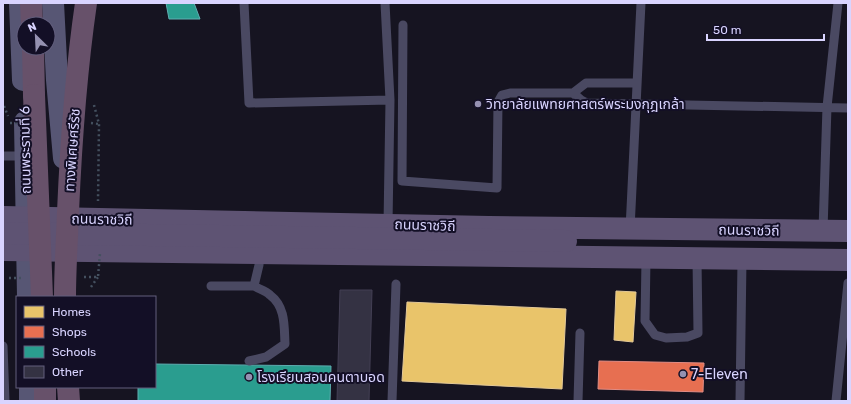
<svg xmlns="http://www.w3.org/2000/svg" width="851" height="404" font-family="Rubik,'Noto Sans Thai',sans-serif">
  <style>
    .homes { fill: #e9c46a; stroke: #e4c997 }
    .shops { fill: #e76f51; stroke: #e38d85 }
    .schools { fill: #2a9d8f; stroke: #5eaeb1 }
    .building { fill: #343243; stroke: #433f54 }
    .lines { fill: none; stroke-linecap: round; stroke-linejoin: round }
    .path { stroke: #44505f; stroke-width: 2.5; stroke-dasharray: 2 3; stroke-linecap: butt }
    .lane { stroke: #4a4962; stroke-width: 9 }
    .secondary { stroke: #575674; stroke-width: 22 }
    .primary { stroke: #5e5373; stroke-width: 22 }
    .highway { stroke: #67516a; stroke-width: 22 }
    .path-bridge { stroke: #44505f; stroke-width: 2.5; stroke-dasharray: 2 3; stroke-linecap: butt }
    .primary-bridge { stroke: #5e5373; stroke-width: 22 }
    .highway-bridge { stroke: #67516a; stroke-width: 22 }
    .poi-dot { fill: #9591b1; stroke: #130f26; stroke-width: 1.5 }
    .labels { text-anchor: middle; stroke-width: 4; stroke-linejoin: round; paint-order: stroke }
    .poi-label { font-size: 14px; fill: #d9d4ff; stroke: #130f26; text-anchor: start }
    .street-label { font-size: 14px; fill: #d9d4ff; stroke: #130f26 }
  </style>
  <rect width="100%" height="100%" fill="#161421"/>
  <path class="homes" d="M616,291L636,292L633,342L614,340Z
    M407,302L566,309L562,389L402,381Z"/>
  <path class="shops" d="M599,361L704,363L703,392L598,389Z"/>
  <path class="schools" d="M166,3H194L200,19H169Z
    M155,364L331,366L330,401H138V387H155Z"/>
  <path class="building" d="M340,290H372L369,401H337Z"/>
  <g class="lines">
    <path class="path" d="M94,105L99,124L98,201
      M4,106L8,116
      M91,287L98,277"/>
    <path class="lane" d="M244,3L249,103L390,100
      M385,3L390,100L388,224
      M403,25L402,181L497,188L498,102L502,95L510,93H573
      M636,83H586L573,93L581,100L587,103L848,108
      M3,156H25
      M630,229L641,3
      M823,230L827,107L838,3
      M646,259L645,321L655,335L666,338L687,337L698,333L697,259
      M211,286H254
      M3,346L5,401
      M249,361L266,357L285,344C284,327 286,307 270,295C266,291 259,289 254,286L259,265L260,252
      M392,401L396,284
      M578,401L580,333
      M740,401L742,260
      M836,401L848,283"/>
    <path class="secondary" d="M20,3L23,80
      M53,3L57,80L64,158
      M25,122L28,297
      M30,387V401"/>
    <path class="primary" d="M3,217L489,227L848,231
      M3,250L848,260"/>
    <path class="highway" d="M31,3L32,24
      M33,48L34,95
      M45,387V401
      M68,387L69,401"/>
    <path class="path-bridge" d="M10,123H18
      M91,123L99,124
      M84,277H98L100,253
      M9,278H23"/>
    <path class="primary-bridge" d="M3,233L566,241"/>
    <path class="highway-bridge" d="M34,95L42,297
      M65,297C65,269 67,240 68,212C71,142 76,72 86,3"/>
  </g>
  <g class="poi-dot">
    <circle cx="478" cy="104" r="4"/>
    <circle cx="683" cy="374" r="4"/>
    <circle cx="249" cy="377" r="4"/>
  </g>
  <g class="labels">
    <g class="poi-label">
      <text x="486" y="109">วิทยาลัยแพทยศาสตร์พระมงกุฎเกล้า</text>
      <text x="691" y="379">7-Eleven</text>
      <text x="257" y="382">โรงเรียนสอนคนตาบอด</text>
    </g>
    <g class="street-label">
      <text transform="translate(25 150) rotate(-91)" y="5">ถนนพระรามที่ 6</text>
      <text transform="translate(72 150) rotate(-86)" y="5">ทางพิเศษศรีรัช</text>
      <text transform="translate(102 219) rotate(1)" y="5">ถนนราชวิถี</text>
      <text transform="translate(425 225) rotate(2)" y="5">ถนนราชวิถี</text>
      <text transform="translate(749 230) rotate(1)" y="5">ถนนราชวิถี</text>
    </g>
  </g>
  <rect width="851" height="404" fill="none" stroke="#d9d4ff" stroke-width="8"/>
  <rect x="16" y="296" width="140" height="92" fill="#130f26" stroke="#625e7d"/>
  <rect x="24" y="306" width="20" height="12" fill="#e9c46a" stroke="#625e7d"/>
  <text x="52" y="316" font-size="12" fill="#d9d4ff">Homes</text>
  <rect x="24" y="326" width="20" height="12" fill="#e76f51" stroke="#625e7d"/>
  <text x="52" y="336" font-size="12" fill="#d9d4ff">Shops</text>
  <rect x="24" y="346" width="20" height="12" fill="#2a9d8f" stroke="#625e7d"/>
  <text x="52" y="356" font-size="12" fill="#d9d4ff">Schools</text>
  <rect x="24" y="366" width="20" height="12" fill="#343243" stroke="#625e7d"/>
  <text x="52" y="376" font-size="12" fill="#d9d4ff">Other</text>
  <g transform="translate(36 36) rotate(336)"><circle r="19" fill="#130f26" stroke="#625e7d"/>
  <path d="M0-3L7 15L0 10L-7 15Z" fill="#9591b1"/>
  <text y="-6" font-size="11" font-weight="bold" text-anchor="middle" fill="#d9d4ff">N</text>
  </g>
  <path d="M707 34v6h117v-6" fill="none" stroke="#d9d4ff" stroke-width="2"/>
  <text x="713" y="34" font-size="12" fill="#d9d4ff" stroke="#130f26" stroke-width="3" paint-order="stroke">50 m</text>
</svg>
